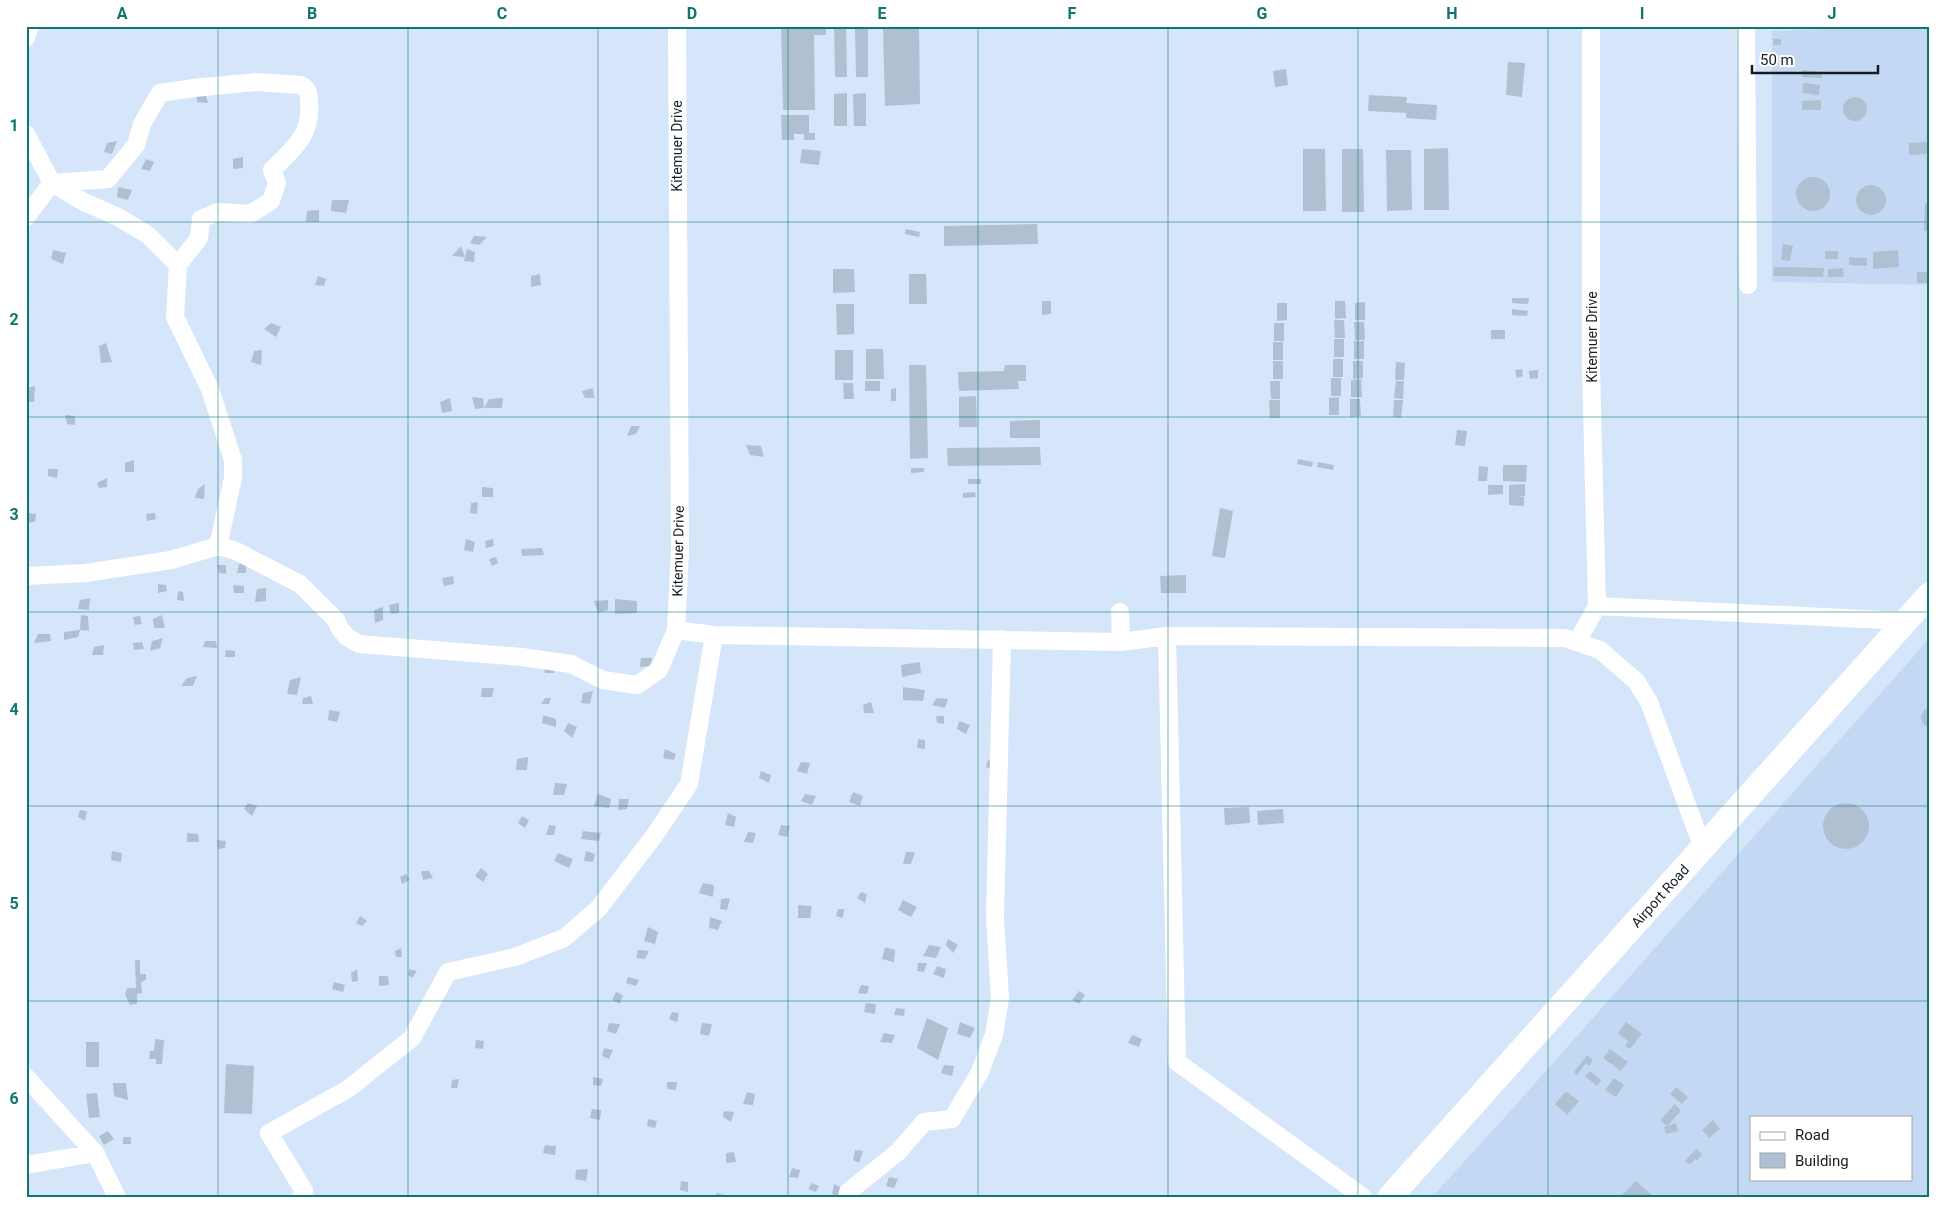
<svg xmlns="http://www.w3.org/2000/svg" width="1955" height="1223" font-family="Roboto,sans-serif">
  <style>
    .built { fill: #c3d9f3; fill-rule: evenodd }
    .building { fill: #afc0d3 }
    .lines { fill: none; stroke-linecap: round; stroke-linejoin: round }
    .street { stroke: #fff; stroke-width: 18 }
    .secondary { stroke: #fff; stroke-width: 25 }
    .grid { fill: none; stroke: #0f766e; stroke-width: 1; stroke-opacity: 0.55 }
    .labels { text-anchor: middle; stroke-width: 4; stroke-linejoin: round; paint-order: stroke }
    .street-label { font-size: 14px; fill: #161c23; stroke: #fff }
    .neatline { fill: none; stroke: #0f766e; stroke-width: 2 }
    .grid-label { font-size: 16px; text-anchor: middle; font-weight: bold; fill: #0f766e }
  </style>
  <rect width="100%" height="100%" fill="#d5e6fa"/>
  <path class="built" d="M1901,26H1929V285L1772,282V31Z
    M1929,639V1197H1432L1514,1107ZM1751,1117H1911V1179H1751Z"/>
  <path class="building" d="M781,26H826V35H814L815,110H783Z
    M834,26H846L847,77H835Z
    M855,26H868V77H856Z
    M883,26H919L920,104L885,106Z
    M1773,39H1781V45H1773Z
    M1508,62L1525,63L1522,97L1506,95Z
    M1286,69L1288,85L1275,87L1273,71Z
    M1802,70L1822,72V78L1802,77Z
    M1803,83L1820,85L1819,95L1802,93Z
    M196,90H204L208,103L197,102Z
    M847,93V126H834V94Z
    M866,93V126H854L853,94Z
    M1369,95L1407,97L1406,103L1437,105L1436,120L1406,118V113L1368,111Z
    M1843 109a12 12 0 1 1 24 0a12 12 0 1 1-24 0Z
    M1821,100V110H1802V101Z
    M781,115H809V133H815V140H804V134H794V140H782Z
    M117,141L112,154L104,152L107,143Z
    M1927,142V154L1909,155V143Z
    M1448,148L1449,210H1424V149Z
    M802,149L821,151L819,165L800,163Z
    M1303,149H1325L1326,211H1303Z
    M1342,149H1363L1364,212H1342Z
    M1386,150H1411L1412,210L1387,211Z
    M243,157V168L233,169V159Z
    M146,159L154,162L150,171L141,169Z
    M1796 194a17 17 0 1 1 34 0a17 17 0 1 1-34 0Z
    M1856 200a15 15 0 1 1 30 0a15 15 0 1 1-30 0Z
    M118,187L132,190L128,200L117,197Z
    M332,200H349L346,213L331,211Z
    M1925,203H1929V231H1924Z
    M319,210V222H306L307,211Z
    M1037,224L1038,244L944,246V226Z
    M906,229L920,232L919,237L905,234Z
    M474,236L487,237L479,245L470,243Z
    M1783,244L1793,246L1790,261L1781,260Z
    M461,246L465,257L467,249L475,252L474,262L464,261L465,257L452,256Z
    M53,250L66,253L63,264L51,259Z
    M1898,250L1899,267L1873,269V252Z
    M1825,251H1838V259H1825Z
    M1849,257L1867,258V266L1849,265Z
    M1774,267L1824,268L1823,277L1773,276Z
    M1843,268L1844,277H1828V269Z
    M833,269H854L855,292L833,293Z
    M1917,272H1929V283H1917Z
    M540,274L541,285L531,287V276Z
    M909,274H926L927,304H909Z
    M318,276L326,279L324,286L315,285Z
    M1512,298H1529L1528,304L1512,303Z
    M1042,301H1051V314L1042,315Z
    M1335,301H1345L1346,318L1335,319Z
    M1365,302V320H1355V303Z
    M1277,303H1287V320L1277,321Z
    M836,304H854V334L837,335Z
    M1512,309L1528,311L1527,316L1512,315Z
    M1334,320H1344L1345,338H1335Z
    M1354,322H1364L1365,340H1355Z
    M271,323L281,327L276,337L264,329Z
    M1274,323H1284V341H1274Z
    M1491,330H1505V339H1491Z
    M1334,339H1344V357H1334Z
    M1354,341H1364V359H1354Z
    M1273,342H1283V360H1273Z
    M106,343L112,362L101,363L99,346Z
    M866,349H883L884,379H866Z
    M262,350L261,365L251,362L254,351Z
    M835,350H853V380H835Z
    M1333,359H1343V377H1333Z
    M1273,361H1283V379H1273Z
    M1353,361H1363V378L1353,379Z
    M1396,362L1405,363L1404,380H1395Z
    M909,365H926L928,458L910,459Z
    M1005,365H1026V381H1018L1019,389L959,391L958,372L1004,371Z
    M1522,369L1523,376L1517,378L1515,370Z
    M1538,370V378L1530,379L1529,371Z
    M1331,378H1341V396H1331Z
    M1361,379L1362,397H1351V380Z
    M865,381H880V391H865Z
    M1270,381H1280V399H1271Z
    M1396,381H1404L1403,399L1394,398Z
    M843,383H853L854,399H844Z
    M35,386L34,402H26V388Z
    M593,388L594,398H585L582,391Z
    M896,388V401H891V389Z
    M976,396L977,427H959V397Z
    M472,397L483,398L484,408L475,409Z
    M1339,397V415H1329V398Z
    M450,398L452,411L442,413L440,402Z
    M503,398L502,408H484L489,399Z
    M1350,399H1360L1361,416L1350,417Z
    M1269,400H1280V418H1270Z
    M1394,400H1403L1401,418L1393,417Z
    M65,415L75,416V425L67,424Z
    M1040,420V438H1010V421Z
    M631,426H640L636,434L627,436Z
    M1457,430L1467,431L1465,446L1455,445Z
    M746,445L761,446L764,457L750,455Z
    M1040,447L1041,465L948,466L947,448Z
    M1298,459L1313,462L1312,467L1297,464Z
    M134,460V472H125V463Z
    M1318,462L1334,465L1333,470L1317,467Z
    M1503,465H1527L1526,482L1503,481Z
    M1479,466L1488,467L1487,481H1478Z
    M911,468H924V472L911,473Z
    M48,469H58L57,478L48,476Z
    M107,478V487L99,488L97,483Z
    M968,479H981V484H968Z
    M205,484L204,499L195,498L198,489Z
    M1525,484V496H1519L1524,497V506L1509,505V485Z
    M1488,485H1503V494L1488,495Z
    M482,487L493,488V497H482Z
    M975,492L976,497L963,498V493Z
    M478,502L477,514L470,513L471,503Z
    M1220,508L1233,511L1225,558L1212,556Z
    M28,513L36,514L35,522L26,523Z
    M155,513L156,519L147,521L146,514Z
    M466,539L475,542L473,552L464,550Z
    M493,539L494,546L486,548L485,541Z
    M542,548L544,555L522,556L521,549Z
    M496,557L498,563L492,566L489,559Z
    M239,564H246V573H237Z
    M217,565H226V574L219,573Z
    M1186,575V593H1161L1160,576Z
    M453,576L454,584L444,586L442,578Z
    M158,584L166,585L167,591L158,593Z
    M233,585L244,586V593H234Z
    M266,588V601L255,602L257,589Z
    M178,591L183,592L184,601L177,600Z
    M90,598L89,610L78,609L80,600Z
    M615,599L637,601V613L615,614Z
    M608,600V610L598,613L594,601Z
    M399,603V613L391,614L389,605Z
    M383,607V620L375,623L374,610Z
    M81,615L88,616L89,631L80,630Z
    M162,615L165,628H154L153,619Z
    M140,616L142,624L135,625L133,617Z
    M80,630L78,637L64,640V632Z
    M38,634H50L51,641L34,643Z
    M163,638L160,648L150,651L152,641Z
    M205,641H216L217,648L203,647Z
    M142,642L144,649L134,650L133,643Z
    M104,645L103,655H92L94,647Z
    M226,650L235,651V657H225Z
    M641,658H652L650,666L640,667Z
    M920,662L921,673L902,677L901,665Z
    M554,668V673H545L544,669Z
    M197,676L193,686H181L187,678Z
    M301,677L297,695L287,694L290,680Z
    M903,687L925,690L923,701L903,700Z
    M482,688H494L492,697H481Z
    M593,691L590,704L581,703L583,693Z
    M311,696L313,704H302L303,698Z
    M545,698H551L549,704H541Z
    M937,698L948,699L945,708L932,705Z
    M871,702L874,713H864L863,705Z
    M1929,707V728L1923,724L1921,717L1924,710Z
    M329,710L340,712L337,722L328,720Z
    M543,715L556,719V727L542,723Z
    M936,716H944V724L937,723Z
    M959,721L970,725L966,734L957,729Z
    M568,723L577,727L572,738L564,731Z
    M918,739L925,740V749L917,748Z
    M665,749L676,754L674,760L663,758Z
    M528,757L527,770H516L517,759Z
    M988,760H994L992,769L986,767Z
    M801,762L810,763L807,774L797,771Z
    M761,771L771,775L769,783L759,778Z
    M555,783L567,784L564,795H553Z
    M853,792L863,796L860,806L849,802Z
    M598,794L611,799L609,808L594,806Z
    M805,794L816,796L812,805L801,801Z
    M619,799H629L627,809L618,810Z
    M248,803L257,806L252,816L244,809Z
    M1823 826a23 23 0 1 1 46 0a23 23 0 1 1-46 0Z
    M1249,807L1250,823L1225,825L1224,808Z
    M1283,809L1284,823L1258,825L1257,811Z
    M80,810L87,811L85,821L78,817Z
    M728,813L736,817L734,827L725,825Z
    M522,816L529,820L525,828L518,823Z
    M549,825L556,826L554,835H546Z
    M781,825L790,826L787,837L778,835Z
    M583,831L601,833L599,841L581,839Z
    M748,832L756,833L753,843L744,842Z
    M187,833L198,834L199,842H187Z
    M217,840L226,841L225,848L218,849Z
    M112,851L122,853L121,862L111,860Z
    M586,851L595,854L593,862L584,861Z
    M906,852H915L911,864H903Z
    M558,853L573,859L569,868L554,861Z
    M481,868L488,874L483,882L475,876Z
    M421,871H429L433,878L423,880Z
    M406,874L410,880L402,884L400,877Z
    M703,883L714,885L713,897L699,893Z
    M861,892L867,894L865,903L857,898Z
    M730,898L727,910L720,909L721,899Z
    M903,900L917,907L911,917L898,910Z
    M798,905L812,906L810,918H798Z
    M838,909H844L843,918L836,916Z
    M360,916L367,921L362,926L356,923Z
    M710,917L722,921L718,930L709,928Z
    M648,927L658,932L655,944L644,941Z
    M948,939L958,945L953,953L946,945Z
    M929,945L941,947L936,958L923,956Z
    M885,947L895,950L894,962L882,959Z
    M401,948L402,957H396L395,951Z
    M638,950L649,951L645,959L636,958Z
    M135,960H140V974H146V980L141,982L142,993L137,994V1004L130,1005L125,994L127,988H136Z
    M918,963H927L924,972L917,971Z
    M937,966L946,969L944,978L933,974Z
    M357,969L358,981L352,982L351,973Z
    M409,969L417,971L412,978L408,975Z
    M379,976H388L389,985L379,986Z
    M628,977L639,980L636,986L626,983Z
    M334,982L345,985L343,992L332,989Z
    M861,985L869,986L867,994L858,993Z
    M1079,991L1085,995L1079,1004L1072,1000Z
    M616,992L623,995L620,1004L612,1000Z
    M866,1003L876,1004L875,1014L864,1012Z
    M896,1008L905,1009L904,1016L894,1015Z
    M672,1012L679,1013L677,1022L669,1019Z
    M927,1018L948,1028L938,1060L917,1048Z
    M960,1022L975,1028L970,1038L957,1034Z
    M1626,1022L1642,1034L1630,1049L1625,1046L1628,1041L1618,1033Z
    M609,1023L620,1024L616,1034L607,1031Z
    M702,1023L712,1024L709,1036L700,1034Z
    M884,1033L895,1035L892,1043L880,1042Z
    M1132,1035L1142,1039L1139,1047L1128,1043Z
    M155,1039L164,1040L162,1064H156V1059H149L150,1051H154Z
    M476,1040L484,1041L483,1049L475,1048Z
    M86,1042H99V1067H86Z
    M604,1048L613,1050L609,1059L602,1056Z
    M1610,1049L1628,1062L1621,1071L1603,1058Z
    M1587,1055L1593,1060L1589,1066L1586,1063L1577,1075L1574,1072Z
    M226,1064L254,1066L252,1114L224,1113Z
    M944,1065L954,1066L952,1076L941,1073Z
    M1590,1071L1601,1080L1597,1086L1585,1076Z
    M593,1077L603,1079L601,1086L593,1085Z
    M1614,1078L1624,1085L1616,1097L1605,1090Z
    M459,1079L457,1088H451L452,1080Z
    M667,1082H677L676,1090L667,1089Z
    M113,1083H126L128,1100L114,1096Z
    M1676,1087L1688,1097L1682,1104L1670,1094Z
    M1566,1091L1579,1101L1567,1115L1555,1104Z
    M747,1092L755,1094L753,1105L743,1104Z
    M97,1093L100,1117L89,1118L86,1094Z
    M1675,1104L1681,1111L1667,1126L1676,1123L1678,1131L1666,1134L1664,1127L1667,1126L1660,1120Z
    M592,1109L601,1110L600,1120L590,1118Z
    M724,1111L734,1112L731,1122L723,1117Z
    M648,1119L657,1121L655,1128L647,1126Z
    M1713,1120L1720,1129L1709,1138L1702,1130Z
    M108,1131L114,1139L104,1145L99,1136Z
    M123,1137H131V1144H123Z
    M545,1145L556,1146L555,1155L543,1153Z
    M1696,1149L1702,1154L1697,1161L1695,1159L1690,1165L1685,1161Z
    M855,1150L863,1151L859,1163L853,1160Z
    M734,1152L736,1162L726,1163V1153Z
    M792,1168L800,1170L798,1178L789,1177Z
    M588,1169L586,1181L575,1179L576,1170Z
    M889,1177L898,1179L894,1188L886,1186Z
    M681,1181L688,1182V1192L680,1190Z
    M1636,1181L1654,1197H1620Z
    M812,1183L819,1186L816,1192L808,1189Z
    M834,1184L842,1188L841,1197L832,1194Z
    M716,1193L729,1196V1197H716Z"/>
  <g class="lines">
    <path class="street" d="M1746,26L1748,285
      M26,38L30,26
      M26,134L52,183L84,202L118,217L148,235L178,265
      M26,217L52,183L108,179L136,145L142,124L160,93L194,88L256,82L301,85C308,88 309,94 309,101C312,135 295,147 272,170L277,183L271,201L250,214L218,212L201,219L199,238L178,265L175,317L210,389L233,460V478L218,546
      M26,576L86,573L171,560L218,546L236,551L300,584L336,620L340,629L347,637L359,644L522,657L571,664L603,680L637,685L659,670L676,630L680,552L677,26
      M1597,606L1905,621
      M1120,612L1121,642
      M676,630L714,635L1121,642L1167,636L1565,638L1600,650L1636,681L1649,702L1703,848
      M1167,636L1177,1062L1363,1197
      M1577,642L1597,606L1591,366V26
      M26,1077L95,1153L117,1197
      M26,1165L95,1153
      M301,1197L304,1191L269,1133L348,1089L412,1038L448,972L515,957L564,938L598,909L654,836L689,784L714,635
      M847,1197L848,1192L898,1152L924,1122L952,1119L980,1072L994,1035L1000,998L995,917L1002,639"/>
    <path class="secondary" d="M1390,1197L1929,595"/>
  </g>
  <path class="grid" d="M218,26V1197M408,26V1197M598,26V1197M788,26V1197M978,26V1197M1168,26V1197M1358,26V1197M1548,26V1197M1738,26V1197M26,222H1929M26,417H1929M26,612H1929M26,806H1929M26,1001H1929"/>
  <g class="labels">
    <g class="street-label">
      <text transform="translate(677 146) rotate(-90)" y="5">Kitemuer Drive</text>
      <text transform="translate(1592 337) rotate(-90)" y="5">Kitemuer Drive</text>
      <text transform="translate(678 551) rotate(-89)" y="5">Kitemuer Drive</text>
      <text transform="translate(1660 896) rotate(-48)" y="5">Airport Road</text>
    </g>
  </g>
  <rect width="1955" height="1223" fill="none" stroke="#ffffff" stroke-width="55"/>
  <rect x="1750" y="1116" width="162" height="65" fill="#ffffff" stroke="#a2a4a7"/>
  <rect x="1760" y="1132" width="25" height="8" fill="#ffffff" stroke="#a2a4a7"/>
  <text x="1795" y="1140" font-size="15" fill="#161c23">Road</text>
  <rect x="1760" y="1153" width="25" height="15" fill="#afc0d3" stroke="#a2a4a7"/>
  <text x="1795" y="1166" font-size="15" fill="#161c23">Building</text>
  <path d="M1752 65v8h126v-8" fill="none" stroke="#161c23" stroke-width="2.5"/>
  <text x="1760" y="65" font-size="15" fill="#161c23" stroke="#ffffff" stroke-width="4" paint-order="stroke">50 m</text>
  <rect x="28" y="28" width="1900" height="1168" class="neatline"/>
  <g class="grid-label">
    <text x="122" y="19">A</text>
    <text x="312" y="19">B</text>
    <text x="502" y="19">C</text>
    <text x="692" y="19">D</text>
    <text x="882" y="19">E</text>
    <text x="1072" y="19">F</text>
    <text x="1262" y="19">G</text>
    <text x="1452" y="19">H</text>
    <text x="1642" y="19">I</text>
    <text x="1832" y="19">J</text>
    <text x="14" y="131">1</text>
    <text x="14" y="325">2</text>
    <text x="14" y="520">3</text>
    <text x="14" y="715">4</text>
    <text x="14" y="909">5</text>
    <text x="14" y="1104">6</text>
  </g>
</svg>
